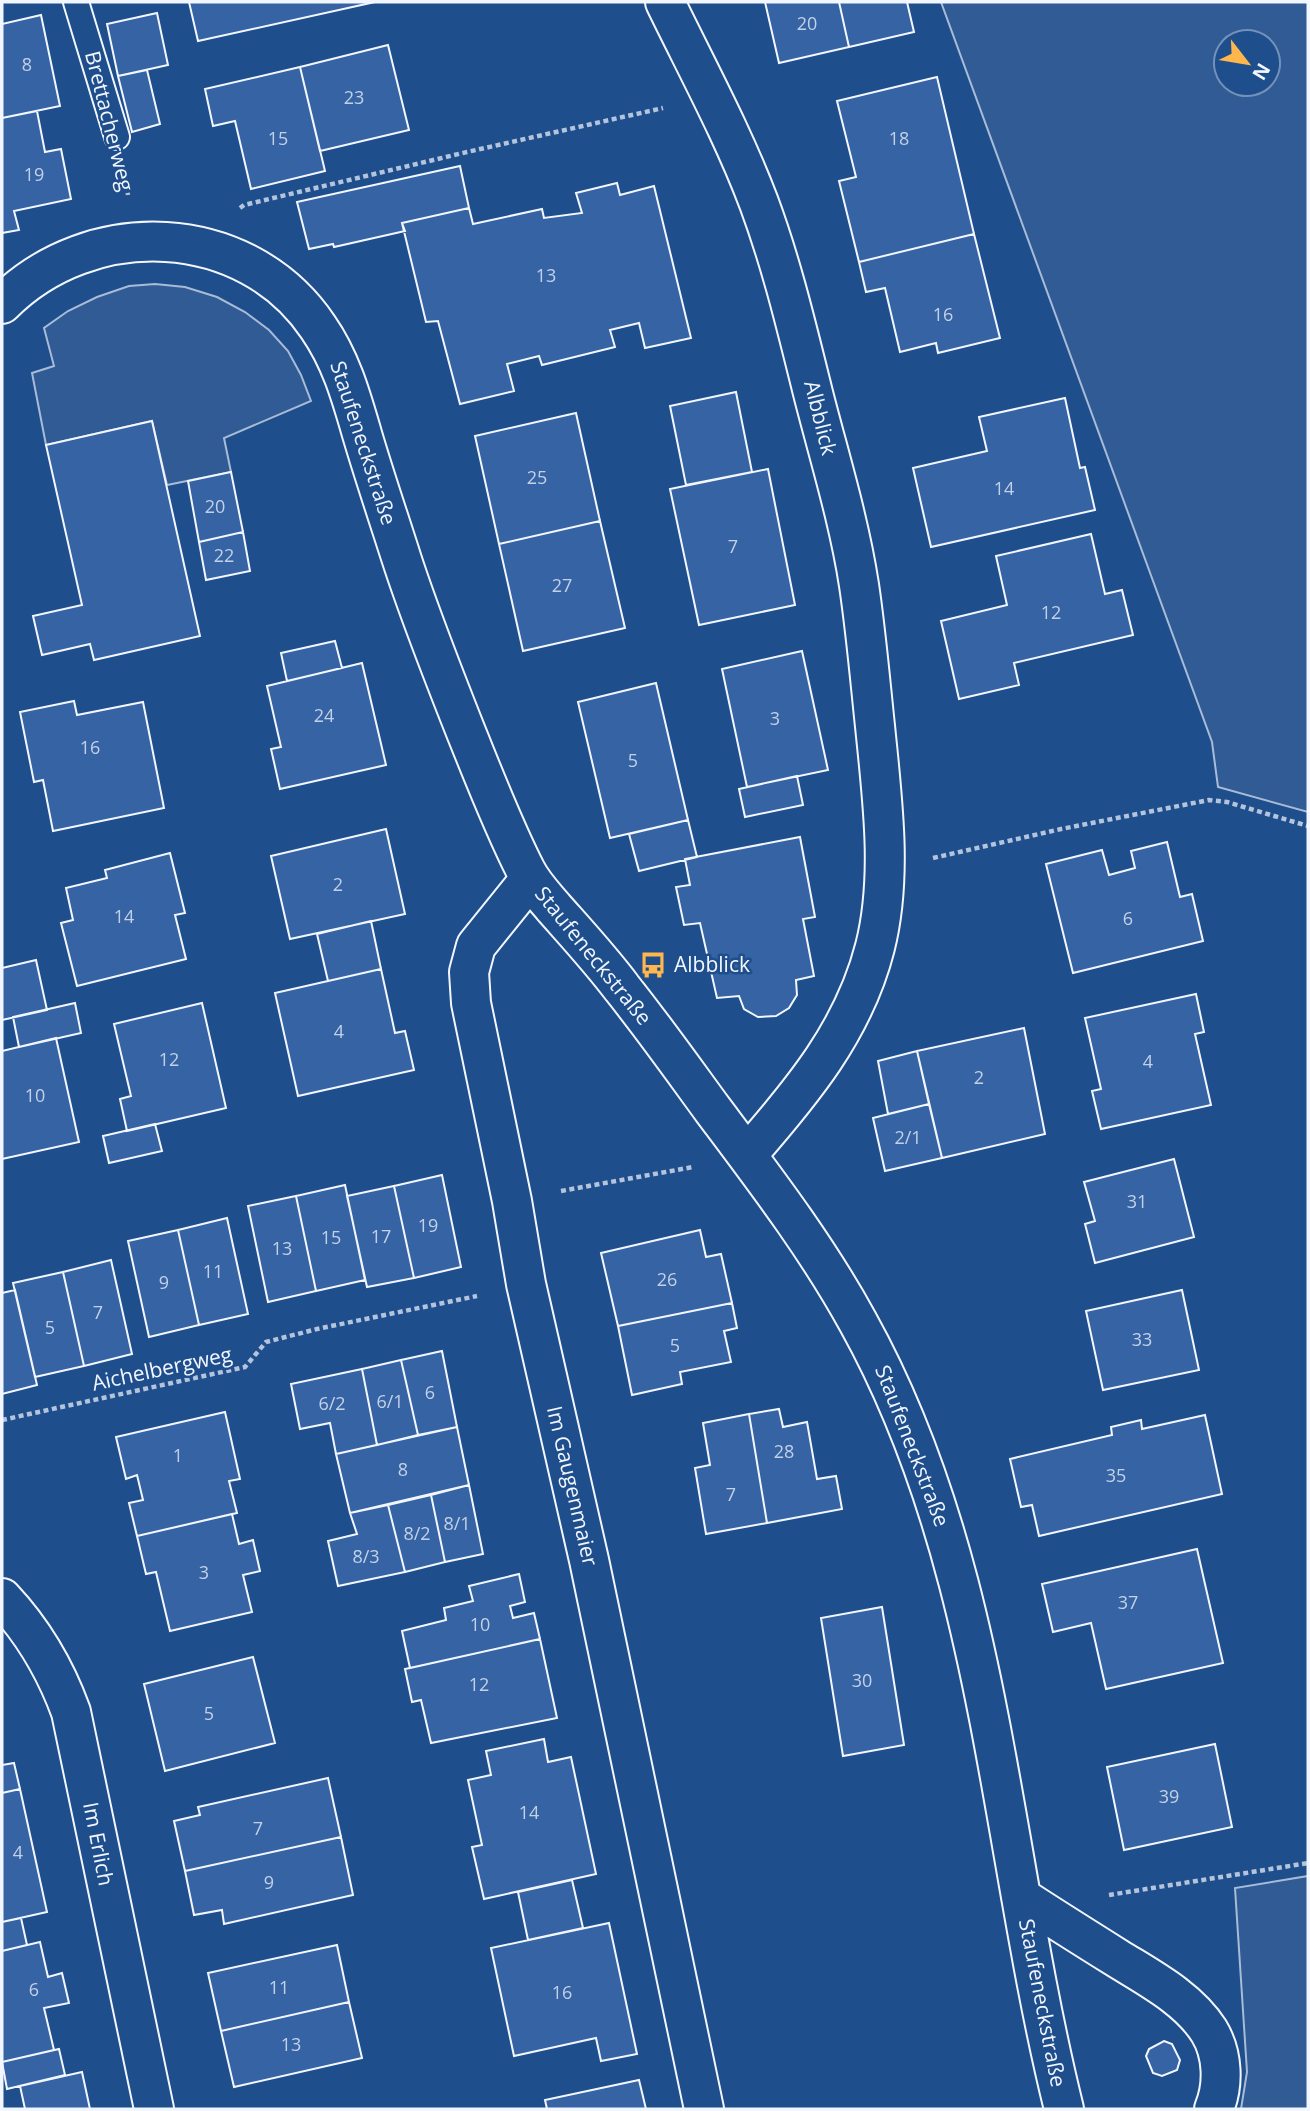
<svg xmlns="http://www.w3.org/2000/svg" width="1310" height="2111" font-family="'Open Sans',sans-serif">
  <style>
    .built { fill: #305b95; stroke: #a8bbd7; stroke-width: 2; fill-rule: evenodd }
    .building { fill: #3563a3; stroke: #f2f6ff; stroke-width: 2 }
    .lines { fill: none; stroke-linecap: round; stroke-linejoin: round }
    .lane-casing { stroke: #f2f6ff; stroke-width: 28 }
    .street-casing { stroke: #f2f6ff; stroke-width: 42 }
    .path { stroke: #b3c4dc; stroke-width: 4.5; stroke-dasharray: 5 3.5; stroke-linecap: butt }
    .lane { stroke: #1f4e8c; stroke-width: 24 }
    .street { stroke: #1f4e8c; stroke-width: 38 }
    .labels { text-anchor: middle; stroke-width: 5; stroke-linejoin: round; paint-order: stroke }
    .number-label { font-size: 18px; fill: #c3d1e8 }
    .street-label { font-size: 21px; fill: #f2f6ff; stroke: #1f4e8c }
    .poi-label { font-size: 21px; fill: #f2f6ff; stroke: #1f4e8c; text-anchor: start }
  </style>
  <rect width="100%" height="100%" fill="#1f4e8c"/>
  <path class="built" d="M941,2H1308V812L1218,787L1212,742ZM1226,42H1268V84H1226Z
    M155,284L185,287L217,297L245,312L269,330L288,351L301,375L311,401L224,438L231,472L167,485L152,421L46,445L32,373L54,366L44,328L68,311L97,297L129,286Z
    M1308,1876V2109H1241L1247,2072L1235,1888Z"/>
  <path class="building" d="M189,2H375L198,41Z
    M765,2H839L849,47L779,63Z
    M839,2H907L914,32L849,47Z
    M157,13L168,65L118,76L107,24Z
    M41,15L60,106L2,118V24Z
    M388,45L409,130L320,151L300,67Z
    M300,67L325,171L251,189L235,121L213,126L205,89Z
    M147,70L160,124L132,132L118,76Z
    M937,77L974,234L859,262L839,181L856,177L837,101Z
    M37,111L45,152L61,149L71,199L14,211L19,230L2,233V118Z
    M460,166L469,208L402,223L405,231L334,247L333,244L309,249L297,202Z
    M617,183L620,195L654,186L691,338L645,348L639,323L610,330L615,347L542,365L539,356L507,364L514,391L460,404L438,321L426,322L402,223L469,208L473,224L542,209L544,218L582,213L576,193Z
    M974,234L1000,338L938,353L936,343L900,352L885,288L866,292L859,262Z
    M736,392L752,472L686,485L670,406Z
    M1065,398L1080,468L1085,467L1095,510L931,547L913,468L987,451L979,417Z
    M576,413L600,521L499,544L475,436Z
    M152,421L200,636L94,660L90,644L42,655L33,616L82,605L46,445Z
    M768,469L795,605L699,625L670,489Z
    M231,472L243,532L199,542L188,481Z
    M600,521L625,628L523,651L499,544Z
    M243,532L250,571L206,580L199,542Z
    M1091,534L1105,594L1122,590L1133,635L1014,663L1019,685L959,699L941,621L1007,605L996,556Z
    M335,641L342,668L287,681L281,653Z
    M802,651L828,770L747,787L722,669Z
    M362,663L386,765L280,789L271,749L281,747L267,686Z
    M656,683L688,820L610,838L578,702Z
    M74,701L77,715L143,702L164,808L53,831L43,780L34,782L20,712Z
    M797,776L803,805L745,817L739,789Z
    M688,820L697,857L639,871L629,834Z
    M386,829L405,914L290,939L271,856Z
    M800,837L815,917L803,919L814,976L796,980L797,995L789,1008L776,1016L758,1017L744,1009L739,996L717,998L700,923L684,925L676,887L690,885L685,859Z
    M1167,842L1180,897L1192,894L1203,941L1073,973L1046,864L1102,850L1109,875L1135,868L1131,851Z
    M170,853L185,913L175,915L186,959L77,986L61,923L73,920L66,888L107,878L105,870Z
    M371,921L381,969L328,981L317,934Z
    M36,960L47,1010L2,1020V968Z
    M381,969L395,1033L405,1031L414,1070L298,1096L275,993Z
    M1196,994L1204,1032L1195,1034L1211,1105L1101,1129L1092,1091L1101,1089L1085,1018Z
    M75,1003L81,1033L19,1047L13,1017Z
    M202,1003L226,1108L127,1131L120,1099L131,1096L114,1024Z
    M1024,1028L1045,1134L942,1158L917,1051Z
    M56,1038L79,1142L2,1159V1051Z
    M917,1051L929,1104L888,1114L878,1061Z
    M929,1104L942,1158L885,1171L873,1118Z
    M155,1124L162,1151L109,1163L103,1136Z
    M1174,1159L1194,1237L1095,1263L1085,1224L1095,1221L1084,1182Z
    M442,1175L461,1267L414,1278L394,1186Z
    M345,1185L365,1280L316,1291L296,1196Z
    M394,1186L414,1278L367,1287L347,1196Z
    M296,1196L316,1291L268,1302L248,1206Z
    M227,1218L248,1314L199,1325L178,1230Z
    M178,1230L199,1325L149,1337L128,1241Z
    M700,1230L706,1257L721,1254L732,1303L618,1326L601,1253Z
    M111,1260L132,1354L84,1366L63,1272Z
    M63,1272L84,1366L35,1377L13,1283Z
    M15,1290L37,1385L2,1394V1293Z
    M1182,1290L1199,1370L1103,1390L1086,1311Z
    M732,1303L737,1328L724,1331L731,1362L680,1372L682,1384L632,1395L618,1326Z
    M442,1351L457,1427L418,1435L401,1360Z
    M401,1360L418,1435L377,1445L362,1369Z
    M362,1369L377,1445L336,1454L330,1423L300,1429L291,1384Z
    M779,1409L783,1427L807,1422L817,1479L836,1476L842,1509L767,1523L749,1414Z
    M225,1412L240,1479L229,1481L237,1513L137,1536L129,1503L143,1500L137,1475L126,1479L116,1437Z
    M749,1414L767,1523L706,1534L695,1468L710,1465L703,1423Z
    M1205,1415L1222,1494L1039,1536L1032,1505L1021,1507L1010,1459L1112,1435L1111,1427L1141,1420L1142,1429Z
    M457,1427L469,1485L350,1513L336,1454Z
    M469,1485L483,1554L445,1562L431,1495Z
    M431,1495L445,1562L405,1572L388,1505Z
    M388,1505L405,1572L338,1586L328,1541L357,1534L350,1513Z
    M232,1514L239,1544L253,1540L260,1571L243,1575L252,1612L170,1631L156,1572L146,1574L137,1536Z
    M1197,1549L1223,1663L1106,1689L1091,1623L1053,1632L1042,1584Z
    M519,1574L525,1602L510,1606L513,1618L534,1613L540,1639L410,1668L402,1631L446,1620L444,1608L473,1601L469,1586Z
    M882,1607L904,1745L843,1756L821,1618Z
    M540,1639L557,1718L431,1743L421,1700L412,1702L405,1669Z
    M253,1657L275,1743L165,1771L144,1684Z
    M544,1739L548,1762L571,1757L596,1874L484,1899L472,1847L482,1845L468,1780L491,1775L486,1751Z
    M1215,1744L1232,1827L1124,1850L1107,1767Z
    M14,1763L20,1789L2,1793V1765Z
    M328,1778L341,1837L185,1871L174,1821L200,1815L198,1807Z
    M20,1789L47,1912L2,1922V1793Z
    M341,1837L353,1895L224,1924L222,1910L194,1915L185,1871Z
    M572,1880L583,1928L528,1940L518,1892Z
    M21,1918L27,1945L2,1951V1922Z
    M609,1923L637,2054L601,2061L596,2038L514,2056L491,1948Z
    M40,1942L48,1977L62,1973L69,2003L44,2008L54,2050L2,2062V1951Z
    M337,1945L349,2002L221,2031L208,1973Z
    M349,2002L362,2058L234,2087L221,2031Z
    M1164,2041L1172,2044L1180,2060L1177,2070L1162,2076L1153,2073L1146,2056L1149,2049Z
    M59,2049L65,2075L7,2089L2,2062Z
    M82,2072L90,2109H25L20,2086Z
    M639,2080L646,2109H547L545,2100Z"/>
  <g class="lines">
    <g class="lane-casing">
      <path id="lane" d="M76,2L117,137"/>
    </g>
    <g class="street-casing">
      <path id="street" d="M665,2C697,68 733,134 759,203C782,265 797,329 813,393C829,456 849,520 859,585C866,632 870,679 875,726C882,797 893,876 875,947C854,1030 802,1092 747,1155
        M2,304C90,215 246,220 318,327C341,360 351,396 362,434C374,475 388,516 401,557C420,616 443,674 466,732C485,779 503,826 526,871C533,885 544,896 554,908C577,934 601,960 622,988C654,1028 683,1069 713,1110C764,1178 817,1247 858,1322C992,1563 999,1847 1064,2109
        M530,879L476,946L469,972L471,1003L512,1201L526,1284L589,1560L704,2109
        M2,1598C34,1632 55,1668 71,1712L154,2109
        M1021,1897C1053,1918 1085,1938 1117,1958C1149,1978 1188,1998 1209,2031C1223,2054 1224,2085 1214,2109"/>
    </g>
    <path class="path" d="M125,176L128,195
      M240,208L244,205L467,152L663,108
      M933,858L1061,829L1209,800L1227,802L1308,826
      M561,1191L693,1167
      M2,1420L245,1367L266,1342L317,1329L477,1296
      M1109,1895L1308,1863"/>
    <use href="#lane" class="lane"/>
    <use href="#street" class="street"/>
  </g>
  <defs>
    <g id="bus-bare" transform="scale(2.1)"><path d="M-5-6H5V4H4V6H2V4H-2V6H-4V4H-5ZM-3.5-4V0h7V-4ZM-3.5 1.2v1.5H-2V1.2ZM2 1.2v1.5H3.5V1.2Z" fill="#ffb74d" stroke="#1f4e8c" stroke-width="2.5" paint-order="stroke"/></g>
  </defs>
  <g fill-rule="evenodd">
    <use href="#bus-bare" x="653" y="965"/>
  </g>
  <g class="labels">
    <g class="number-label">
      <text x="807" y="30">20</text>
      <text x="27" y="71">8</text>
      <text x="354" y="104">23</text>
      <text x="278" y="145">15</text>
      <text x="899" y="145">18</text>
      <text x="34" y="181">19</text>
      <text x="546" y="282">13</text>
      <text x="943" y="321">16</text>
      <text x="537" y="484">25</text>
      <text x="1004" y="495">14</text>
      <text x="215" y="513">20</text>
      <text x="733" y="553">7</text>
      <text x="224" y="562">22</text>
      <text x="562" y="592">27</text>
      <text x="1051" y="619">12</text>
      <text x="324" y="722">24</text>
      <text x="775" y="725">3</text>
      <text x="90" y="754">16</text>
      <text x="633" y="767">5</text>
      <text x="338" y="891">2</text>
      <text x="124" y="923">14</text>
      <text x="1128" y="925">6</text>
      <text x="339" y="1038">4</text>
      <text x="169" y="1066">12</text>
      <text x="1148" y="1068">4</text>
      <text x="979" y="1084">2</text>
      <text x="35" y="1102">10</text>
      <text x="908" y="1144">2/1</text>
      <text x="1137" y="1208">31</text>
      <text x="428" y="1232">19</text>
      <text x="381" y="1243">17</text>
      <text x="331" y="1244">15</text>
      <text x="282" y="1255">13</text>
      <text x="213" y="1278">11</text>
      <text x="667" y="1286">26</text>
      <text x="164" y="1289">9</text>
      <text x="98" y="1319">7</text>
      <text x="50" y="1334">5</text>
      <text x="1142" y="1346">33</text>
      <text x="675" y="1352">5</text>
      <text x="430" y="1399">6</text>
      <text x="390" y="1408">6/1</text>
      <text x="332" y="1410">6/2</text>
      <text x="784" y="1458">28</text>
      <text x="178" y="1462">1</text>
      <text x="403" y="1476">8</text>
      <text x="1116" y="1482">35</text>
      <text x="731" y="1501">7</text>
      <text x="457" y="1530">8/1</text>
      <text x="417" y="1540">8/2</text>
      <text x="366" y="1563">8/3</text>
      <text x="204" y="1579">3</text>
      <text x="1128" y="1609">37</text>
      <text x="480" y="1631">10</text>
      <text x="862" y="1687">30</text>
      <text x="479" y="1691">12</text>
      <text x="209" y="1720">5</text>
      <text x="1169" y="1803">39</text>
      <text x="529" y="1819">14</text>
      <text x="258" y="1835">7</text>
      <text x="18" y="1859">4</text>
      <text x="269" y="1889">9</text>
      <text x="279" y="1994">11</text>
      <text x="34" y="1996">6</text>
      <text x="562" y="1999">16</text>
      <text x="291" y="2051">13</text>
    </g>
    <g class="street-label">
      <text transform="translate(109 121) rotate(76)" y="7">Brettacherweg</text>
      <text transform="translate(820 418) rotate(76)" y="7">Albblick</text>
      <text transform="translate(363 443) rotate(72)" y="7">Staufeneckstraße</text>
      <text transform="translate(593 956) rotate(51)" y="7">Staufeneckstraße</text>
      <text transform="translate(162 1369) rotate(-12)" y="7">Aichelbergweg</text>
      <text transform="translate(912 1446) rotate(69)" y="7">Staufeneckstraße</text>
      <text transform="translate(572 1486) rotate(77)" y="7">Im Gaugenmaier</text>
      <text transform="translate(98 1844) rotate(79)" y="7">Im Erlich</text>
      <text transform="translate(1042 2003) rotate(79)" y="7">Staufeneckstraße</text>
    </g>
    <g class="poi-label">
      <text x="674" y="972">Albblick</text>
    </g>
  </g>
  <rect width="1310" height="2111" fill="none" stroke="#f2f6ff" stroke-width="7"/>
  <g transform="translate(1247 63) rotate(121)"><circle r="33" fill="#1f4e8c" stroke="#7391ba" stroke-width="2"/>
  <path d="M0-5L12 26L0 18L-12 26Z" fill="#ffb74d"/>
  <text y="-10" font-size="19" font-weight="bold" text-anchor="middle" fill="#f2f6ff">N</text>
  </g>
</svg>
